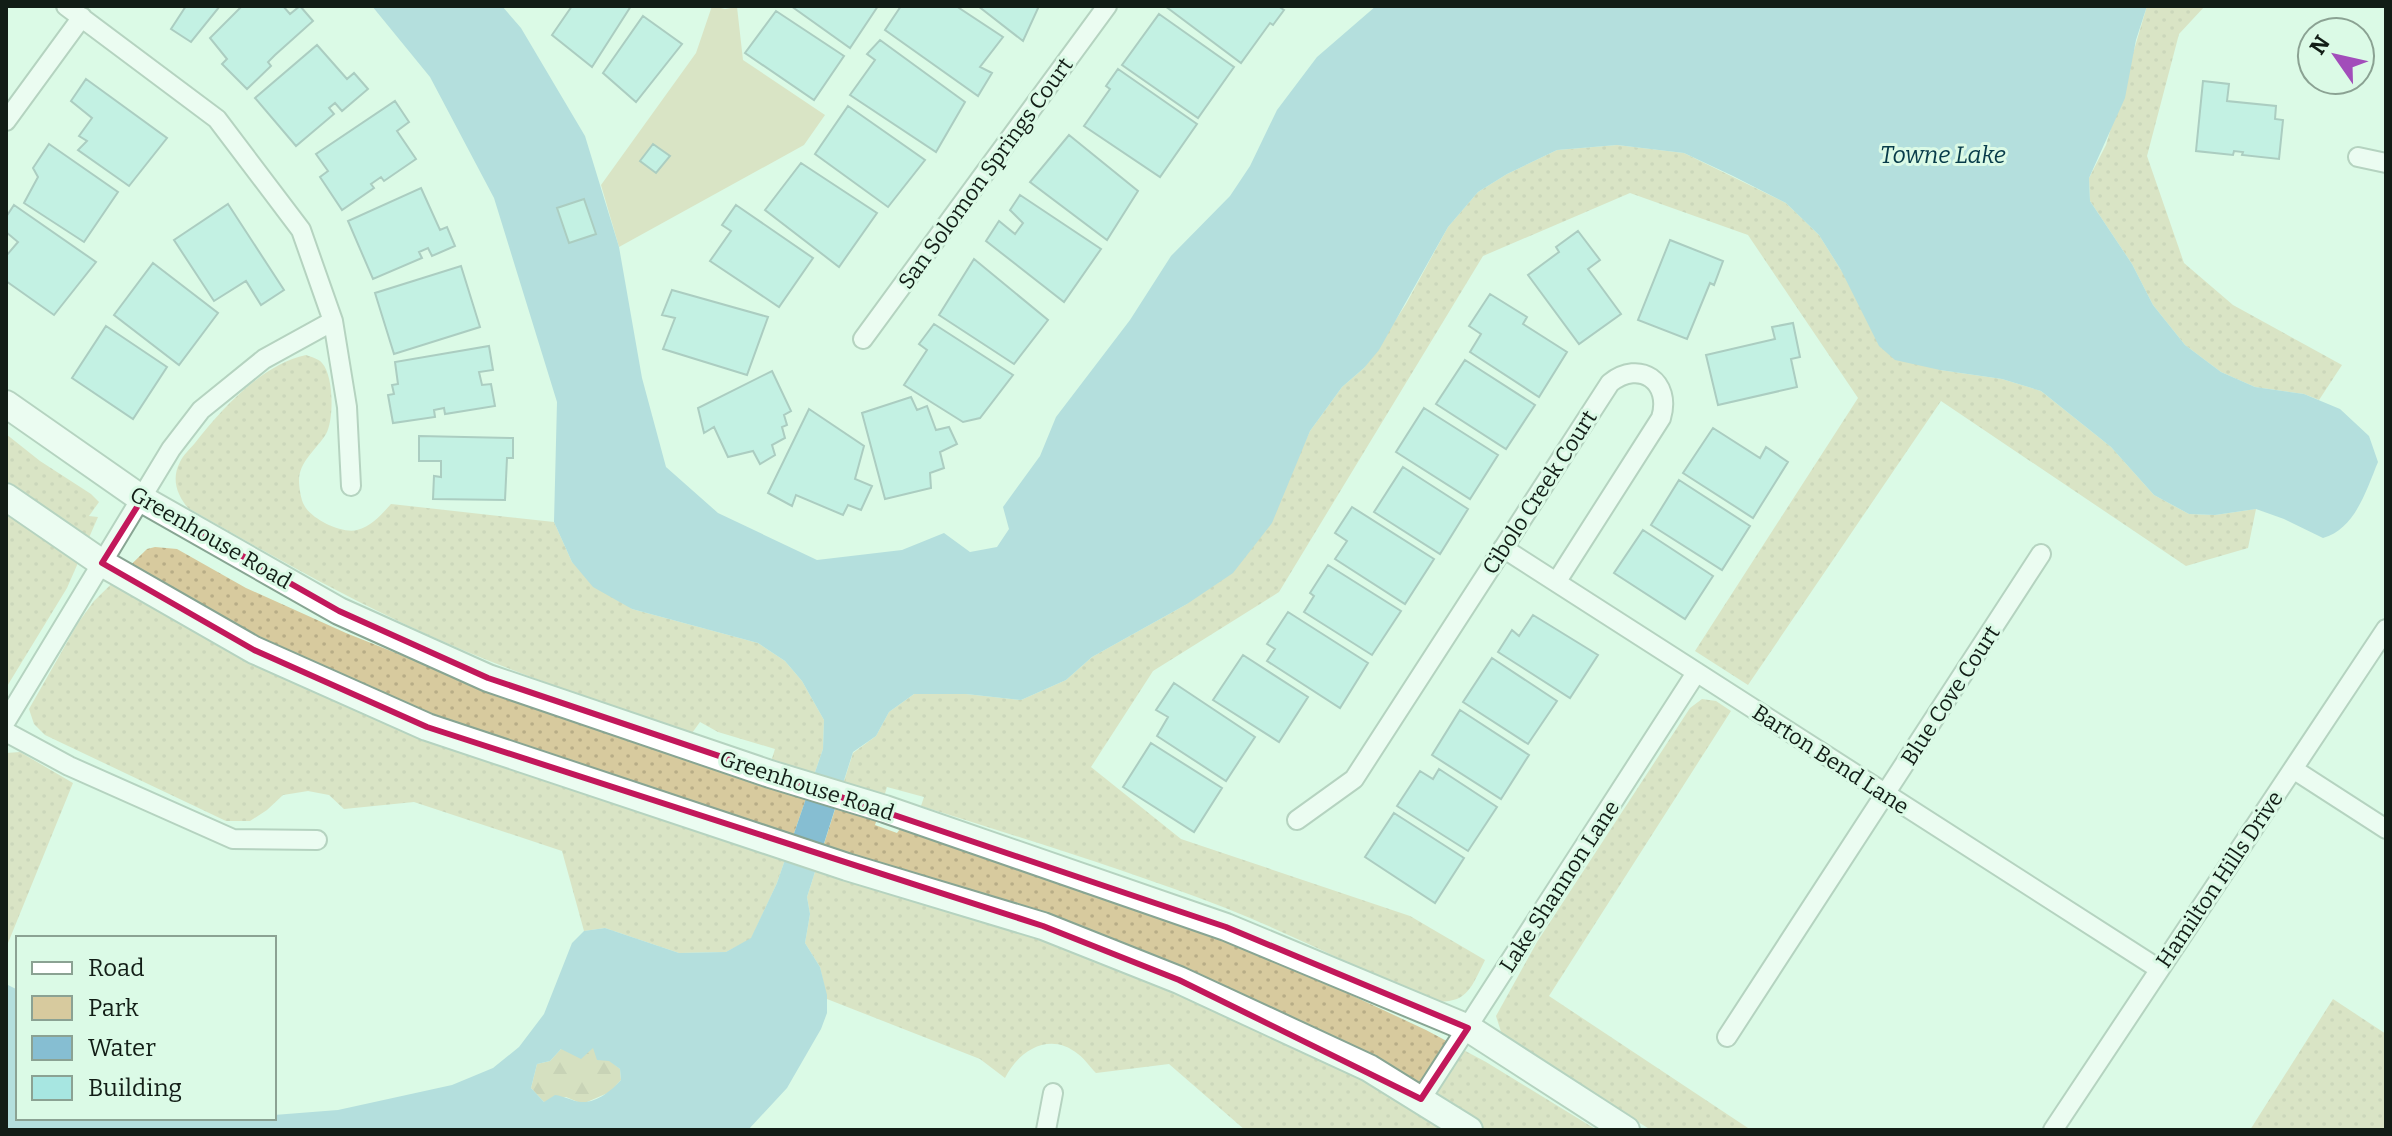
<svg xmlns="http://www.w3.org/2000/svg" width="2392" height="1136" font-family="Bitter,serif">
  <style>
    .grass { fill: url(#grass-dots) }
    .forest { fill: url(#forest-firs) }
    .park { fill: #d7ca9e }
    .water { fill: #86bed2; fill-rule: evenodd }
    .building { fill: #a7e6e1; stroke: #729794; stroke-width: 2 }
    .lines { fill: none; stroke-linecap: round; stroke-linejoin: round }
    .street-casing { stroke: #88a593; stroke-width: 22 }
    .secondary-casing { stroke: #88a593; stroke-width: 30 }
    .street { stroke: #fff; stroke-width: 18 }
    .secondary { stroke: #fff; stroke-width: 26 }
    .marked { fill: none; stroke: #c2185b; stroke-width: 6; stroke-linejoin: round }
    .labels { text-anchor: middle; stroke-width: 6; stroke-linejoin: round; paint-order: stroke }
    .street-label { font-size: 22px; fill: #121d16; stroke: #dbfae6 }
    .water-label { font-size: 24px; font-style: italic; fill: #073b49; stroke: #dbfae6 }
  </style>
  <defs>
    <pattern id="grass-dots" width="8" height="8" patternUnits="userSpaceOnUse" patternTransform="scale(2)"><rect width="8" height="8" fill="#d7ca9e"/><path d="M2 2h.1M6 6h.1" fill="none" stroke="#b8ad87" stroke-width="1.8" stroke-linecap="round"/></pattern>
    <pattern id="forest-firs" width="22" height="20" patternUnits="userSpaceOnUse" patternTransform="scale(2)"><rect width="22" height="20" fill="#cfc192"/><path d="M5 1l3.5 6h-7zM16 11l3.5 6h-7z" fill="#b1a57d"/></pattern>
  </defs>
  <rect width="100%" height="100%" fill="#dbfae6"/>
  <path class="grass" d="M2147,6H2205L2179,34L2147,156L2184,263L2233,305L2342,365L2319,400L2304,394L2255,387L2221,372L2185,345L2153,305L2132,264L2090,201L2089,178L2106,145Z
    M1617,145L1684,153L1786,203L1819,235L1841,270L1940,370L2002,379L2041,391L2111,447L2154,495L2189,514L2215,515L2256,509L2248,548L2186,566L1941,401L1748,685L1695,651L1858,398L1748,235L1630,193L1483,256L1279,592L1153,671L1091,767L1181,839L1410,916L1485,960C1470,990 1467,1005 1429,1001C1361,969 1293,935 1223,907C1124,869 1022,838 921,806L924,797L887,787L875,825L897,833L900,829L1207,930L1289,966L1426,1030L1486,1062L1597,1130H1245L1169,1064L1096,1073C1090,1067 1085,1059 1078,1054C1050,1031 1019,1050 1005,1078L980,1059L827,999L820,967L805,943L810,914L807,897L853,753L876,736L889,712L914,694H966L1021,700L1066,680L1092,657L1187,604L1295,464L1310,431L1342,387L1364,368L1406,304L1448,227L1478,192L1507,174L1557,150Z
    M306,355C311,357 319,359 322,363C334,376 334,420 326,434C317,449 299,461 299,481C299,487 301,500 304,505C311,519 342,534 357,530C372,526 381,515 391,504L554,522L572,562L632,609L758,643L785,661L802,681L824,720L823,749L777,883L751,939L726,952L679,953L605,928L584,931L562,851L414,802L344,809L329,795L308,791L283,795L267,810L250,821H226L45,735L34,724L29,709L78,623L94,601L147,549L155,547L177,549L246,588L346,633L529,706L763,787L775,749L718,732L700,722L692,733C602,702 511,673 424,633C343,596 265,552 188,508C177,495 171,479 180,462C183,455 190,449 195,443C223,408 261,365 306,355Z
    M6,434L40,461L91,494L99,502L89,516L98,517L67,588L6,688Z
    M1702,699L1716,701L1731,711L1549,996L1751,1130H1651L1503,1038L1496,1016L1537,942L1690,708Z
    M20,752L73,783L6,948V753Z
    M2333,999L2386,1034V1130H2250Z"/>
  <path class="forest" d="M593,1047L620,1069L621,1080L610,1092L587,1102H578L566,1097L544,1102L531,1088L537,1064L550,1061L561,1049Z"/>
  <path class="park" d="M712,6L725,9L737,7L743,60L825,115L804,145L619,247L601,185L696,53Z"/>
  <path class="water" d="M372,6H502L521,28L585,136L619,247L642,378L666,467L718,513L817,560L902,550L944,533L970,552L997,547L1009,529L1003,507L1040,456L1056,417L1130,320L1171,256L1230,196L1250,166L1277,110L1317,57L1376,6H2147L2136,40L2125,98L2089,178L2090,201L2132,264L2153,305L2185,345L2221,372L2255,387L2304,394L2340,409L2369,436L2378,462C2366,491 2355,529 2323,538L2284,519L2256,509L2215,515L2189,514L2154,495L2111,447L2041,391L2002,379L1940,370L1895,360L1879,346L1841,270L1819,235L1786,203L1733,176L1684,153L1617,145L1557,150L1507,174L1478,192L1448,227L1379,350L1364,368L1342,387L1310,431L1272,523L1233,573L1187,604L1092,657L1066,680L1021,700L966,694H914L889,712L876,736L853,752L807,897L810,914L805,943L820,967L827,995V1013L821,1029L787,1088L748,1130H6V984L18,990V1118H274V1115L338,1110L452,1085L493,1068L519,1047L544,1014L572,943L584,931L605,928L679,953L726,952L751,938L777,883L823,749L824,720L802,681L785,661L758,643L632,609L593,587L572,562L554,522L557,402L494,198L430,77ZM593,1048L597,1060L609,1061L620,1069L621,1080C611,1091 597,1103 581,1102C572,1101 564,1096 555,1095L544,1102L531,1088L537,1064L550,1061L561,1049L581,1059Z"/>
  <path class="building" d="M186,6H220L191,42L171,29Z
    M242,6H283L290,14L300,6L313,21L275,55L268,62L271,66L247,89L222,64L227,59L210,38Z
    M572,6H631L592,67L552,35Z
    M791,6H878L850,48Z
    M901,6H956L1003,37L980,67L992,73L978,96L885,30Z
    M978,6H1039L1023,41Z
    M1165,6H1278L1284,10L1273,25L1270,23L1241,63Z
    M776,11L844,56L814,100L745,53Z
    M1159,14L1234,67L1198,118L1122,65Z
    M643,16L682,44L636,102L603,73Z
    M880,40L965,102L936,152L850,95L875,60L867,54Z
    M317,45L347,79L354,73L368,89L342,111L335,103L329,108L334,114L296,146L255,98Z
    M1118,69L1197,124L1160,177L1084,126L1110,89L1106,86Z
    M86,79L167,138L129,186L78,150L87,141L79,136L92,118L71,101Z
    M2203,81L2229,84L2227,101L2276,106L2275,119L2283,120L2279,159L2242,155L2243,152L2234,151L2233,155L2196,151Z
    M395,101L409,122L397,131L416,159L384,181L381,177L371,184L374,188L342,210L320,177L328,171L316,154Z
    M848,106L925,160L888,207L815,154Z
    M1069,135L1138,191L1107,240L1030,182Z
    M49,144L118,192L84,242L24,203L38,177L33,168Z
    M653,144L670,156L656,173L640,161Z
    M801,163L877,213L839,267L765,210Z
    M421,188L440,230L447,227L455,246L432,256L428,248L419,252L422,258L373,279L348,221Z
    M1020,195L1101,249L1064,302L986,241L999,221L1015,234L1023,223L1010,210Z
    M584,199L596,234L569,243L557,208Z
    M228,204L284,290L261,305L246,281L214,301L174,240Z
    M14,205L96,262L54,315L6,281V256L18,242L6,232V217Z
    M736,205L813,258L779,307L710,261L731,231L722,225Z
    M1578,231L1600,260L1588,269L1621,314L1579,344L1528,275L1559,252L1556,247Z
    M1670,240L1723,261L1714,285L1710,283L1687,339L1638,320Z
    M974,259L1048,320L1014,364L939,315Z
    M153,263L218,313L179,365L114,315Z
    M461,266L480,327L394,354L375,293Z
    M672,290L768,317L747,375L663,349L675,318L662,315Z
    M1490,294L1527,317L1523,324L1567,352L1539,397L1470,352L1481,334L1469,326Z
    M1793,323L1800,357L1791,359L1797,387L1718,405L1706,355L1775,339L1772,327Z
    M934,324L1013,375L980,418L963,422L904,385L927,350L919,344Z
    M106,326L167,367L133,419L72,378Z
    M489,346L493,370L479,372L482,385L491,384L495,406L445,414L444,408L434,410L435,417L393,423L388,395L394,394L392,385L398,384L395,362Z
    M1465,360L1535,405L1506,449L1436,404Z
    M772,371L791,411L784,415L787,425L782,427L785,438L772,445L775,455L760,464L753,451L728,457L714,427L704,433L698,408Z
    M911,397L917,410L927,406L936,430L949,427L957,444L940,452L944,468L930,473L931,488L885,499L862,413Z
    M1424,408L1498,455L1470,499L1396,452Z
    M809,409L864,446L855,479L872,486L861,510L848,505L843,515L796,495L792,506L768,493Z
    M1713,428L1760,458L1766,447L1788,462L1753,518L1683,473Z
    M419,436L513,438V458H507L505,500L433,499L434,476L441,477V461H419Z
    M1403,467L1468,509L1440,554L1374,512Z
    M1679,480L1750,526L1722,570L1651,525Z
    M1352,507L1434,559L1405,604L1335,559L1347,541L1335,533Z
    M1643,530L1713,576L1685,619L1614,573Z
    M1328,565L1401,611L1372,655L1304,612L1314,596L1310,593Z
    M1288,612L1368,663L1340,708L1267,661L1275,649L1267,644Z
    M1533,615L1598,655L1570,698L1498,652L1512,630L1519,636Z
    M1243,655L1308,697L1279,742L1213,700Z
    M1492,658L1557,701L1528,744L1463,702Z
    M1174,683L1255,737L1226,781L1157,736L1168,717L1156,710Z
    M1460,710L1529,755L1501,799L1432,755Z
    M1151,743L1222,788L1194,832L1123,787Z
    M1439,769L1497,807L1468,851L1397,806L1420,771L1433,779Z
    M1394,813L1464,858L1435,903L1365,857Z"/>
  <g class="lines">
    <g class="street-casing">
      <path id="street" d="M66,6L217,119L301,230L333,321L347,407L351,486
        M6,121L82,17
        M2358,157L2386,163
        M863,339L1107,6
        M1503,548L2159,969
        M6,721L171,449L201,410L264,359L333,321
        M6,732L69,766L233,839L317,840
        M2293,769L2386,829
        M1297,820L1354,779L1610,383C1640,359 1672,382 1661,418L1557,581
        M1727,1037L2041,554
        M1421,1099L1696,673
        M1046,1130L1053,1093
        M2053,1130L2386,629"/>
    </g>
    <g class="secondary-casing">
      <path id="secondary" d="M6,404L142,499L339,611L488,678L770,774L885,809L1226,927L1468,1028L1626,1130
        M6,497L102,563L254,650L427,727L847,867L1043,926L1179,980L1369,1068L1469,1130"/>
    </g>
    <use href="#street" class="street"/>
    <use href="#secondary" class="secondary"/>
  </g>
  <path d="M0 0H2392V1136H0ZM142,499L339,611L488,678L1226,927L1468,1028L1421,1099L1179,980L1043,926L427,727L254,650L102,563Z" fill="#dbfae6" fill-opacity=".55" fill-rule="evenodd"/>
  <path class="marked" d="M142,499L339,611L488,678L1226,927L1468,1028L1421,1099L1179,980L1043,926L427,727L254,650L102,563Z"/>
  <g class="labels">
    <g class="street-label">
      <text transform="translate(985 173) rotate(-54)" y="8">San Solomon Springs Court</text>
      <text transform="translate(1539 492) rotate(-57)" y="8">Cibolo Creek Court</text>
      <text transform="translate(211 537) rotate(30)" y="8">Greenhouse Road</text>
      <text transform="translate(1950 695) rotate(-57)" y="8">Blue Cove Court</text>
      <text transform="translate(1831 759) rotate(33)" y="8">Barton Bend Lane</text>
      <text transform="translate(807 785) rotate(18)" y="8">Greenhouse Road</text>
      <text transform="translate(2219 879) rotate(-56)" y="8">Hamilton Hills Drive</text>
      <text transform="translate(1559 886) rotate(-57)" y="8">Lake Shannon Lane</text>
    </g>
    <g class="water-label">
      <text x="1943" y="163">Towne Lake</text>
    </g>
  </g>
  <rect width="2392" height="1136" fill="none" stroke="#121d16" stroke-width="16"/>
  <rect x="16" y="936" width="260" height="184" fill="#dbfae6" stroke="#8ba293" stroke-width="2"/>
  <rect x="32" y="962" width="40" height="12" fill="#ffffff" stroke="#8ba293" stroke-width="2"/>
  <text x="88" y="976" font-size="24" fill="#121d16">Road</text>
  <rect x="32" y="996" width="40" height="24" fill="#d7ca9e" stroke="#8ba293" stroke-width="2"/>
  <text x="88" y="1016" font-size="24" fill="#121d16">Park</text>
  <rect x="32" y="1036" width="40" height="24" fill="#86bed2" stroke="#8ba293" stroke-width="2"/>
  <text x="88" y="1056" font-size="24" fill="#121d16">Water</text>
  <rect x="32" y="1076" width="40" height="24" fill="#a7e6e1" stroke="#8ba293" stroke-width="2"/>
  <text x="88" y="1096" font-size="24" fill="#121d16">Building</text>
  <g transform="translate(2336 56) rotate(304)"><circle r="38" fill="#dbfae6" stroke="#8ba293" stroke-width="2"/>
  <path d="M0-6L14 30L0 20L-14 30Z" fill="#a24dba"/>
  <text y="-12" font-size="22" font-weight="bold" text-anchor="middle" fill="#121d16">N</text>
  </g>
</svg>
